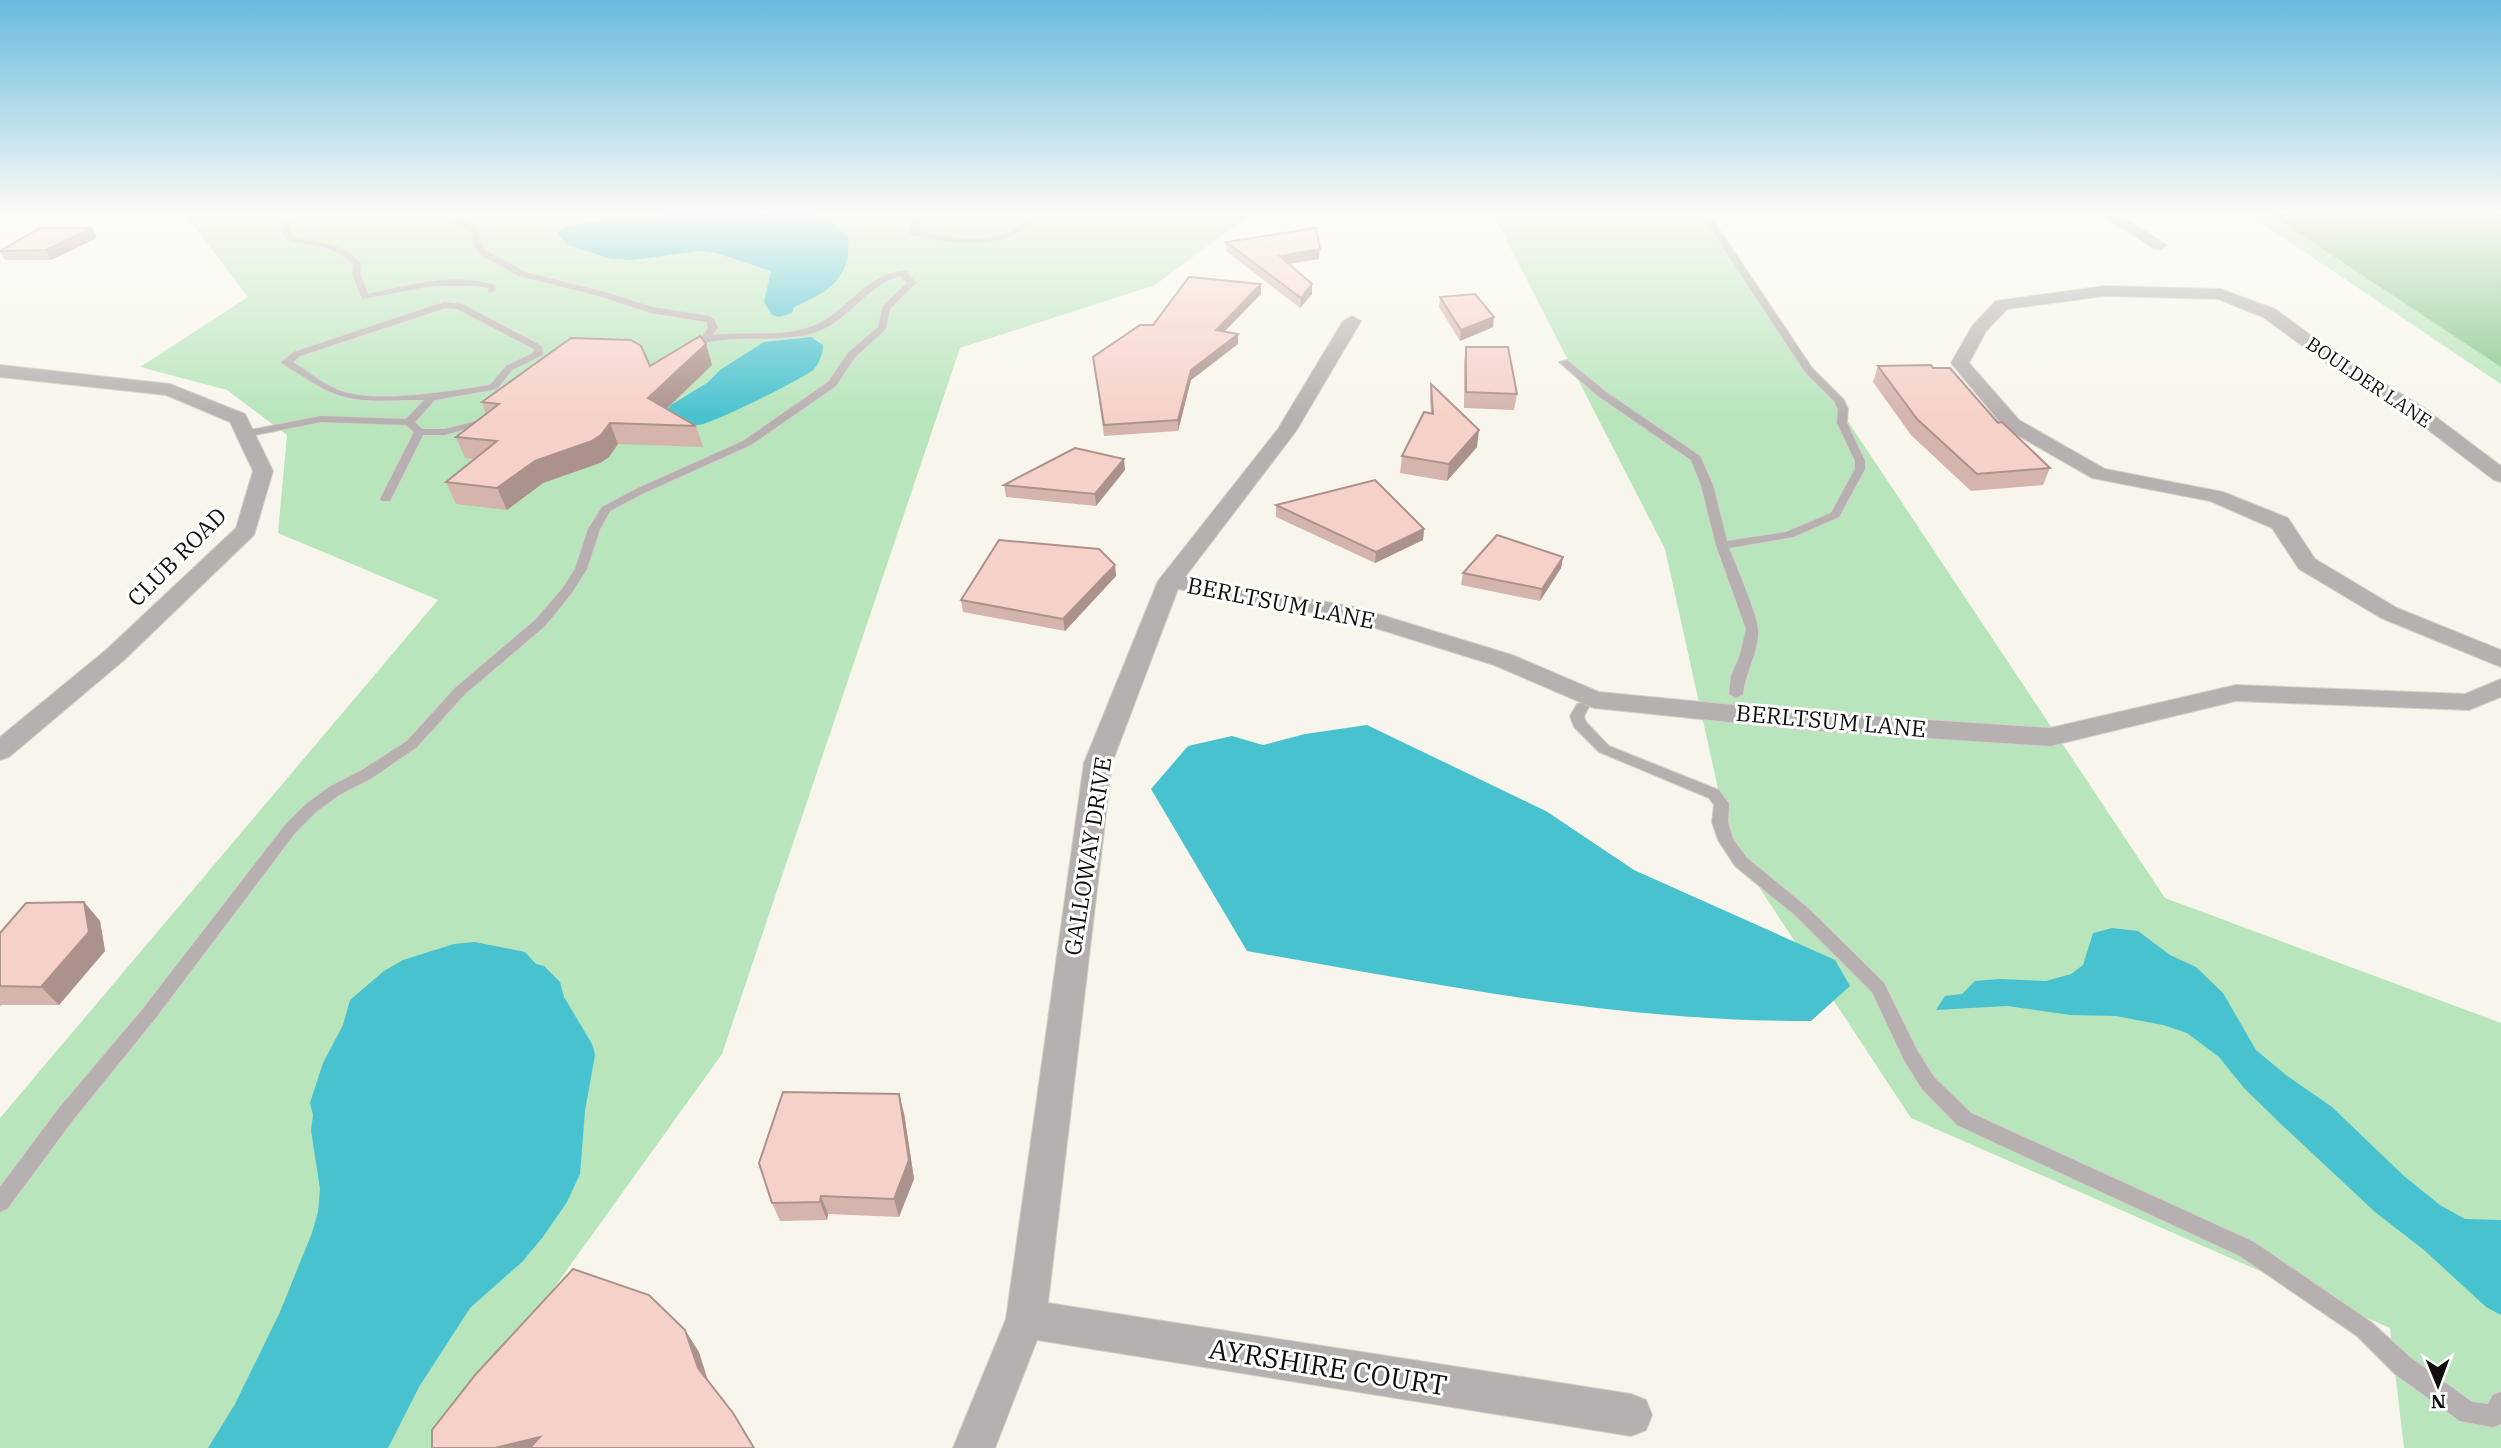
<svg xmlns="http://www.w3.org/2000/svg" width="2501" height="1448" font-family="'IBM Plex Serif',serif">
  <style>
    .green { fill: #b8e5bc }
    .forest { fill: #86c78c }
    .water { fill: #49c2cf }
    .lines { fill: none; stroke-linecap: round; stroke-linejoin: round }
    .lane-casing { stroke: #d3d1c8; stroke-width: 2 }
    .street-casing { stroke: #d3d1c8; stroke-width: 2 }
    .lane { fill: #b6b1b0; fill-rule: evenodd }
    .street { fill: #b6b1b0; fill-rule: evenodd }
    .wall { fill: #d4b4ad }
    .shaded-wall { fill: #ac928d }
    .building { fill: #f6d1c9; stroke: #ac928d; stroke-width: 2 }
    .labels { text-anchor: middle; stroke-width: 6; stroke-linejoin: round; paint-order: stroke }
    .far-street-label { font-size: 19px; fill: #0f0e0b; stroke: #fff }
    .street-label { font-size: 23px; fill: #0f0e0b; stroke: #fff }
    .near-street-label { font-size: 28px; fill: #0f0e0b; stroke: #fff }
  </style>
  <rect width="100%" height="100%" fill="#f8f6ec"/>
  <path class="green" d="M189,214H1251L1155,285L960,348L722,1054L439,1448H0V1118L438,600L278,533L287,435L227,390L140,367L248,297L187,217Z
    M1493,214H1710L2165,898L2501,1023V1448H2404L2390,1328L1911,1118L1730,843L1665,549Z
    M2248,214H2501V384Z"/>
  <path class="forest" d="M2270,214H2501V367Z"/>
  <path class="water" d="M674,214H814L828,220L848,236C852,278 829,292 794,307L792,313L779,317L772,315L764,302L771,271L716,253L700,251L633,260L611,259L568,245L558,234L559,231C583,217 642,223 674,214Z
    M811,337L823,345C823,353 820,362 814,369C805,378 710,425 698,425C687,426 673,419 662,415L671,405L707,383L720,370L764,342Z
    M1367,725L1546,811L1634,870L1835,960L1850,986L1811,1021C1620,1022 1434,984 1247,951L1151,789L1188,746L1232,736L1263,745L1305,734Z
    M2112,928L2138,931L2170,955L2196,967L2223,993L2256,1050L2286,1075L2332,1107L2404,1176L2440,1205L2465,1219L2501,1220V1315L2486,1307L2424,1250L2375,1212L2284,1127L2244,1088L2219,1057L2187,1033L2163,1025L2116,1016L2070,1015L2007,1006L1936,1010L1945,996L1962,994L1975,981L1999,979L2046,981L2071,974L2083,965L2093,933Z
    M475,942L525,952L536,964L544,966L560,982L564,997L592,1044L595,1055L585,1111L580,1174L567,1202L543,1237L522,1262L470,1308L419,1387L388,1448H208L235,1404L280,1312L312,1233L318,1212L320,1189L311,1130L313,1115L310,1103L323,1063L343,1025L350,1000L384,971L403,960L454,944Z"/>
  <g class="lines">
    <g class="lane-casing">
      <path id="lane" d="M453,214H461V220L479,229L482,246L487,251L525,272L605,292L652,307L709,316L714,319L718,328L712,335C746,331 788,339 820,323C848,309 871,270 906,271L916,283L890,309L885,330L855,357L836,386L751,445L644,493L610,511L600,529L587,569L571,594L545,626L465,694L417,747L372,778L339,795L316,812L295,833L154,1020L73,1120L7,1209L0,1212V1187L59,1108L142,1010L285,825L306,804L329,787L362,770L407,741L455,688L535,620L562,589L575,569L588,529L602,507L636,489L743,441L828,382L848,353L878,327L883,306L907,283L901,276C867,284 849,321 816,332C783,343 747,335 714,341C705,342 697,346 688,349L685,348V344L701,338L708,328L707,322L651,313L599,296L519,276L481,255L474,246L472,232L454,223Z
        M917,214H925L918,232C944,235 976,244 1001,235C1018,230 1028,214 1046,214C1002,251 966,246 913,236L909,232Z
        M1701,214H1709L1812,368L1844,400L1848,409L1847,423L1865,461V469L1839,517L1793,537L1729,548C1735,564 1758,616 1758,630C1759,652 1745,672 1743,694L1736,698L1729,694L1731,676L1740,655L1746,629L1716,545L1701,485L1691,460L1598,396L1559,362L1567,360L1606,392L1700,456L1713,485L1727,541L1786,532L1831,513L1855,469V461L1837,423L1838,409L1834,401L1805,372Z
        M285,221L292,223L290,232L293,236C319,244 343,242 361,264L360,273L368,294C410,285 453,272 495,285L496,291L489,293L488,288L478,286H431L362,299L352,273L353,264C335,245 311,247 287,240L282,232Z
        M444,302L462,304L542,346L543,355L512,370L497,389L435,400L415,422L422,429H445L477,421L482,424L445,435H423L390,501H382L380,499L414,432L406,425L321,422L245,437L240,434L245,431L321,416L406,419L424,400C373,399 349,408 304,377C296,372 288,368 281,362L294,352ZM445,308L457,309L534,349L533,353L506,366L490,385C452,391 380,403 344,392C325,386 309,372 293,362L300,356Z
        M1582,703L1589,707L1584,716L1586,722L1609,746L1719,790L1729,804L1728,822L1733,839L1747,858L1808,908L1884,983L1917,1050L1934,1077L1971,1113L2254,1242L2371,1322L2411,1358L2472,1402L2488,1404L2493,1395L2501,1392V1424L2493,1427L2460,1421L2395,1374L2357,1336L2240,1256L1957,1125L1922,1089L1904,1060L1872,992L1796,916L1735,866L1718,840L1712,822L1714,805L1709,798L1599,752L1574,727L1570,716L1577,704Z"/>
    </g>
    <g class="street-casing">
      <path id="street" d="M0,214H8L0,219Z
        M2100,214H2118L2167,245L2159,250L2153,248Z
        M2105,286L2220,289L2275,309L2331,350L2424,408L2501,466V482L2494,480L2410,416L2319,358L2263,317L2218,299L2105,296L2007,309L1986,331L1969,363L2019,420L2105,469L2223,492L2288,518L2315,559L2397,608L2501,650V667L2381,618L2299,569L2272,528L2210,501L2092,478L2005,428L1951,363L1973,325L1996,301Z
        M1352,316L1361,321L1296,431L1185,577L1355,607L1512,655L1599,692L1807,712L2050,728L2236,685L2465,694L2501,679V697L2469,710L2236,701L2050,746L1807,730L1594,708L1494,665L1343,618L1178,589L1112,763L1048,1303L1631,1394L1646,1400L1652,1415L1646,1430L1631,1436L1037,1340L995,1448H953L1006,1319L1084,763L1158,581L1278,429L1343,321Z
        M0,365L170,384L245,414L273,471L254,535L124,660L9,757L0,760V737L106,650L236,528L253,471L230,422L166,395L0,377Z"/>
    </g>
    <use href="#lane" class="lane"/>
    <use href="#street" class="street"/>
  </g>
  <path class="wall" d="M97,238L51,260H5L0,252V250Z
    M1226,242L1319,259L1289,264L1312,294L1300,308L1226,251Z
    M1261,284V294L1225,331L1238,344L1191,380L1178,431L1104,436L1093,357L1153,325Z
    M1440,297L1493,327L1460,341L1439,307Z
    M706,344L712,365L666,409L696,426L703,447L618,444L609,457L600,463L543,483L507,510L456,504L446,482L474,459L465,458L456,437L486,414L482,402L650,366Z
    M1466,347L1517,394L1514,410L1464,408V362Z
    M1878,366L1933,368L2050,468L2043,485L1971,491L1911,435L1873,382Z
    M1431,384L1477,447L1447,481L1400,473L1402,456L1431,414L1430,400Z
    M1125,470L1096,506L1006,497L1004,485Z
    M1276,505L1424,529L1423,540L1375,563L1276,517Z
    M1563,557L1561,568L1540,601L1461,585L1463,573Z
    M1115,565L1116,576L1065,631L963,612L961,600Z
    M84,902L100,921L105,951L59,1005H2L0,1006V933Z
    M904,1113L914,1179L899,1217L828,1214L827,1220L780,1221L772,1203Z"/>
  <path class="shaded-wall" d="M92,228L97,238L51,260L46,250Z
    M1320,249L1319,259L1280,265V256Z
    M1261,284V294L1216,340V330Z
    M1312,284V294L1300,308L1301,298Z
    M1494,317L1493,327L1460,341L1461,330Z
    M1238,334V344L1191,380L1178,431V420L1191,370Z
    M706,344L712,365L655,420L648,398Z
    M610,423L618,444L609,457L600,463L543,483L507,510L497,488L535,461Z
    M1479,430L1477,447L1447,481L1449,464Z
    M1124,459L1125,470L1096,506L1095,494Z
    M1424,529L1423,540L1375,563L1376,552Z
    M1563,557L1561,568L1540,601L1542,589Z
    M1115,565L1116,576L1065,631L1063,619Z
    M84,902L100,921L105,951L59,1005L41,987Z
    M899,1094L904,1113L914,1179L899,1217L894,1199Z
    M821,1196L828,1214L827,1220L820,1202Z
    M685,1330L699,1352L711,1390L698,1368Z
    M540,1437L549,1448H495Z"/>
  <path class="building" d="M40,228H92L46,250L0,251Z
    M1316,228L1320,249L1280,256L1312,284L1301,298L1226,242Z
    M1189,277L1261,284L1216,330L1238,334L1191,370L1178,420L1104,425L1093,357L1140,325H1153Z
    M1475,294L1494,317L1461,330L1440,297Z
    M700,336L706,344L648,398L696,426L610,423L601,435L592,441L535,461L497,488L446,482L497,441L456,437L499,404L482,402L571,338L631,340L641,346L650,366Z
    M1466,347H1508L1517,394L1466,392Z
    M1931,365L1933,368H1950L1998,423L2002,422L2050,468L1977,474L1917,419L1878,366Z
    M1431,384L1479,430L1449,464L1402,456L1424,412L1433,414Z
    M1075,448L1124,459L1095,494L1004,485Z
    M1375,480L1424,529L1376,552L1276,505Z
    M1497,535L1563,557L1542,589L1463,573Z
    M999,540L1099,549L1115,565L1063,619L961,600Z
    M84,902L89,932L41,987L0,986V933L26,903Z
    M783,1092L899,1094L909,1160L894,1199L821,1196L820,1202L772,1203L759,1163Z
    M573,1269L649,1295L685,1330L698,1368L733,1413L754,1448H530L540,1437L495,1448H432V1430L476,1374Z"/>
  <linearGradient id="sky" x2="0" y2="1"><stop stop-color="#68bade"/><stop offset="0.51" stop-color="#fcfbf6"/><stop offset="1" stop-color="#fcfbf6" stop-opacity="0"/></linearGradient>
  <rect width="2501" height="417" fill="url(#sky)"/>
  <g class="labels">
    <g class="far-street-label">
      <text transform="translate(2369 382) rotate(34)" y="7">BOULDER LANE</text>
    </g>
    <g class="street-label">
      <text transform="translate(177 557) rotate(-45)" y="8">CLUB ROAD</text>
      <text transform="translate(1281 603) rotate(11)" y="8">BERLTSUM LANE</text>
      <text transform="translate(1831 721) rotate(5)" y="8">BERLTSUM LANE</text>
      <text transform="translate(1088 856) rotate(-81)" y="8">GALLOWAY DRIVE</text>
    </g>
    <g class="near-street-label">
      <text transform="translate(1328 1367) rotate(9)" y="10">AYRSHIRE COURT</text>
    </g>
  </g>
  <g transform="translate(2438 1385) rotate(179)" stroke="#ffffff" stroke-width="5" paint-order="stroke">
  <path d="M0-5L12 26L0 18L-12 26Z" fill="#0f0e0b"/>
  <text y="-10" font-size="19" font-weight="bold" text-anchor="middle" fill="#0f0e0b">N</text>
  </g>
</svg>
